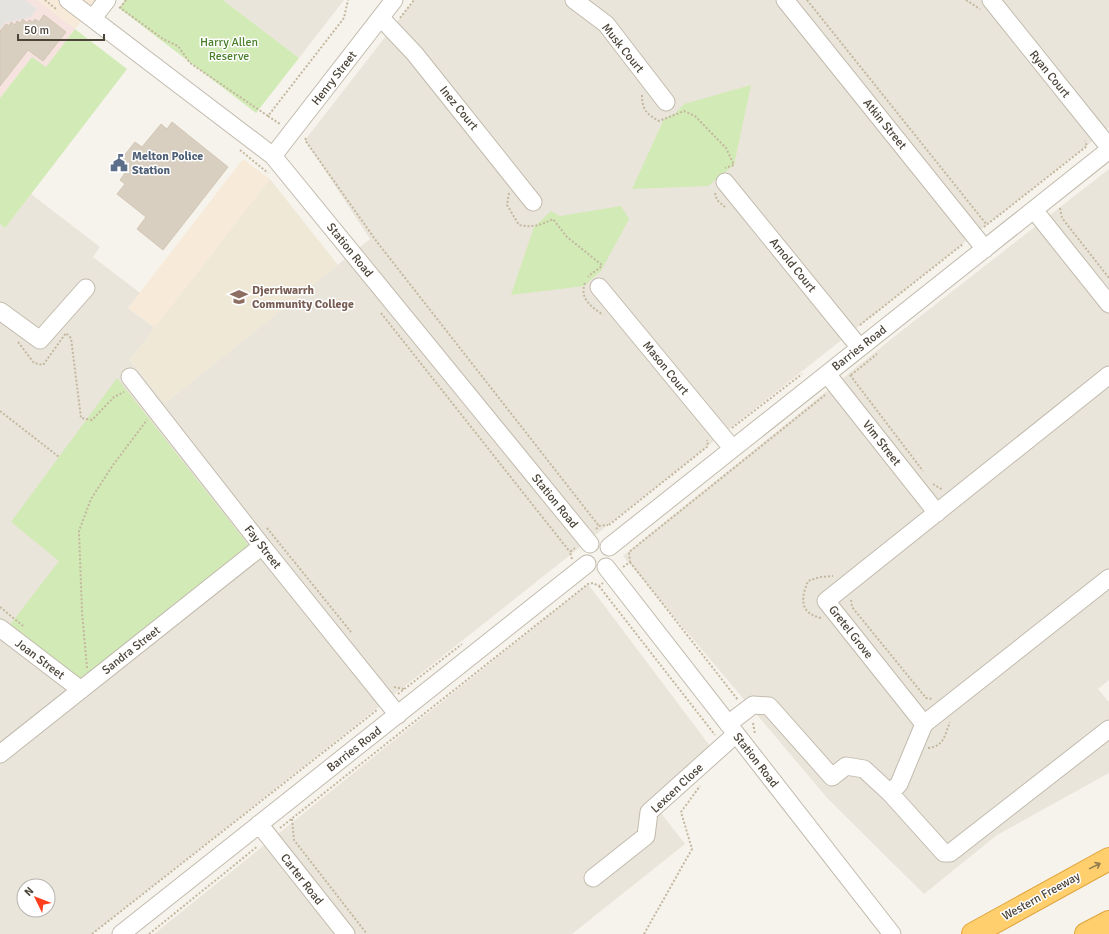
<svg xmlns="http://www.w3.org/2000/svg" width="1109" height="934" font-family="Signika,sans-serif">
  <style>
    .residential { fill: #eae5da; fill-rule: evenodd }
    .commercial { fill: #f7ead8 }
    .education { fill: #efe8d6 }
    .medical { fill: #f6e3e0 }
    .green { fill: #d2eab5 }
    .parking { fill: #e5e3e0 }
    .building { fill: #d8cfc1; stroke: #d3c7b4 }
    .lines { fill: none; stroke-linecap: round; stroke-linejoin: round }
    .minor-casing { stroke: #c2bbae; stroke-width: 19 }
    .highway-casing { stroke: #e0a43c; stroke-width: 24 }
    .path { stroke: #c4b79f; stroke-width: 2; stroke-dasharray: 2 2; stroke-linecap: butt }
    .minor { stroke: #fff; stroke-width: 17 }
    .highway { stroke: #ffcf6e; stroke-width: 22 }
    .oneway { stroke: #937c4e }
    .labels { text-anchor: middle; stroke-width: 3; stroke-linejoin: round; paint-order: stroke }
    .park-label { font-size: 12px; fill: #4a7f2a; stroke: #fff }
    .street-label { font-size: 12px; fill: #4b4439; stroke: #fff }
    .service-label { font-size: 12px; font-weight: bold; fill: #4e5e75; stroke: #fff; text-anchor: start }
    .education-label { font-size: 12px; font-weight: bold; fill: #785e54; stroke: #fff; text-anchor: start }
  </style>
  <rect width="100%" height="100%" fill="#f6f3ec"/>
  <path class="residential" d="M223,0H344L299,58Z
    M414,0H1109V128L92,934H0V224L5,228L31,194L100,247L93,257L140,293L128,308L155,328L130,360L165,403L370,239L305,140ZM24,886H48V910H24Z
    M1109,169V680L1098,689L1109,702V773L997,835L924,894L828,799L623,556L895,336Z
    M588,584L713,750L650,799L685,844L572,934H154Z"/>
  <path class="commercial" d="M37,0H97L75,29Z
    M243,159L270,179L155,328L128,308Z"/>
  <path class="education" d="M270,179L338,265L165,403L130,360Z"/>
  <path class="medical" d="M0,0H37L75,29L46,68L32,57L0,98Z"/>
  <path class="green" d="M125,0H223L299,58L256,113L119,8Z
    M75,29L127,69L5,228L0,224V98L32,57L46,67Z
    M751,85L734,165L708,186L632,189L664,119L675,114L684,104Z
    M621,206L629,219L601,271L584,286L511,295L534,227L551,211L560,216Z
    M117,378L250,547L78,680L9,626L59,561L11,522Z"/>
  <path class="parking" d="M0,0H25L37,9L31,17L5,23L0,29Z"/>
  <path class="building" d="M44,15L66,32L43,61L28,50L0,86V31L6,24L9,26L11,22L15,25L17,21L20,23L23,19L27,23L29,20L33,22L35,19L39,22Z
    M172,122L228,167L163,250L137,229L146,217L117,194L125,184L120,180L125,173L116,166L135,142L142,147L161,124L167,129Z"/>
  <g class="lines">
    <g class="minor-casing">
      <path id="minor" d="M68,0L273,156L590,544
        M574,0L606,24L666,102
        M785,0L985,249
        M991,0L1109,147
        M93,18L107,0
        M381,18L415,54L533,202
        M273,156L394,0
        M725,182L860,348
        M1034,210L1109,304
        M599,287L732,448
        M0,311L40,340L86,288
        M827,374L937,513
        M1109,375L826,601L924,724L1109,578
        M130,377L262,546L398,715
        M609,547L1109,150
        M606,567L892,934
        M0,628L81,690
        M728,724L753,705L769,706L832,777L846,766L864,769L890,793L944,853H950L1109,729
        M0,754L262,546
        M890,793L899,784L924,724
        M259,824L346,934
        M593,878L646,836L649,812L736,734
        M121,934L587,564"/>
    </g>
    <g class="highway-casing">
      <path id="highway" d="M973,934L1109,859
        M1086,934L1109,922"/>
    </g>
    <path class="path" d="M45,0L56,9
      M807,0L987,225
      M966,0L980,9
      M119,7L163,39L178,46L190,63L268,116L344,18L348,0
      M120,8L126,0
      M400,18L414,0
      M642,95C642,109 646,114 659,121L684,111L695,116L726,148L734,165L725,168
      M268,116L280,124
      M306,138L305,140L377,242L599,526
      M240,150L268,173
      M509,193L507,205L519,225C532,228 541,225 553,219L567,237L602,265C598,271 592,272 588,277
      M715,193L717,200L726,208
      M1060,208L1062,218L1109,278
      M984,227L1087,146L1085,141
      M585,283C579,299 592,307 603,315
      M381,313L570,552
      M860,325L963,244
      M18,342L34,363L43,365L66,333L71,338L81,418L92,420L114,397L124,392
      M850,375L923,471
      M851,375L877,354
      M0,411L59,457
      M732,428L802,374
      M933,484L943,490
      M609,525L708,446L707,440
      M267,528L351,632
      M596,529L599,526L608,525
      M572,559L570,552L575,548
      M630,562L738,700
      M623,567L630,562L629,552L825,395
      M599,586L715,735
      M851,600L852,607L926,698L933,699
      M0,607L23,626
      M821,618C799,613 801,598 808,581L820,577L833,576
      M87,668L82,612L79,531L91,499L113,465L147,420
      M394,687L404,689
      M398,694L462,644
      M753,723L755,734
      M928,748C944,747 945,734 950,722
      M292,819L294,840L367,934
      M280,828L588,584L593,583L599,586L603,583
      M92,934L377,710
      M149,934L258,846
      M644,934L692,849L681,812L700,786"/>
    <use href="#minor" class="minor"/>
    <use href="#highway" class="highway"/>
  </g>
  <defs><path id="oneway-shaft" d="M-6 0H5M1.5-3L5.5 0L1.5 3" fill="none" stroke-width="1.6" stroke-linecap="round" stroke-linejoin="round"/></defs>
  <use class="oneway" href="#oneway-shaft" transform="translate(1095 866) rotate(-26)"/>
  <defs>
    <g id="civic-bare" transform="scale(1.38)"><path d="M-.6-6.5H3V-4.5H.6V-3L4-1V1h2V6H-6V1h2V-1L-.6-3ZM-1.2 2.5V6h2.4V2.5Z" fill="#5c6f8a" stroke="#fff" stroke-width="2.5" paint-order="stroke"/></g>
    <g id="school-bare" transform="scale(1.38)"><path d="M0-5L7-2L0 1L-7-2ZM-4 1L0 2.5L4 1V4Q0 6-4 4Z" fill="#8d6e63" stroke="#fff" stroke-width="2.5" paint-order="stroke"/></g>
  </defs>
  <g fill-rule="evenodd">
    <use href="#civic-bare" x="119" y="163"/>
    <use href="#school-bare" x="239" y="297"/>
  </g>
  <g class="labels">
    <g class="park-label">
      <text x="229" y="46">Harry Allen<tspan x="229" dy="14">Reserve</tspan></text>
    </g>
    <g class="street-label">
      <text transform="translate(623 48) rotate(51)" y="4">Musk Court</text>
      <text transform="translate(1050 74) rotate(51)" y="4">Ryan Court</text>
      <text transform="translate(334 78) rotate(-52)" y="4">Henry Street</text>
      <text transform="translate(459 108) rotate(51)" y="4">Inez Court</text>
      <text transform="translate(885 124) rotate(51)" y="4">Atkin Street</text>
      <text transform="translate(350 250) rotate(51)" y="4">Station Road</text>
      <text transform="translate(793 265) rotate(51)" y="4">Arnold Court</text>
      <text transform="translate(859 348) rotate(-38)" y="4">Barries Road</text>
      <text transform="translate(666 368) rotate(51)" y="4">Mason Court</text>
      <text transform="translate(882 443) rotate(52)" y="4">Vim Street</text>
      <text transform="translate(555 501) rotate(51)" y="4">Station Road</text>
      <text transform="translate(263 547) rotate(52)" y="4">Fay Street</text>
      <text transform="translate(851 632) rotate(52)" y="4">Gretel Grove</text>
      <text transform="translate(131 650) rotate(-38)" y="4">Sandra Street</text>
      <text transform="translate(40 659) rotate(37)" y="4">Joan Street</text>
      <text transform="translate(354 749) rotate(-38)" y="4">Barries Road</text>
      <text transform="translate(756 760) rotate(52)" y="4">Station Road</text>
      <text transform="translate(677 788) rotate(-43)" y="4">Lexcen Close</text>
      <text transform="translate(302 879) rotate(52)" y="4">Carter Road</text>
      <text transform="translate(1041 896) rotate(-29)" y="4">Western Freeway</text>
    </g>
    <g class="service-label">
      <text x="132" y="160">Melton Police<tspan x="132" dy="14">Station</tspan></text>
    </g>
    <g class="education-label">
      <text x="252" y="294">Djerriwarrh<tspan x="252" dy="14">Community College</tspan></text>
    </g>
  </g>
  <g transform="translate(36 898) rotate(313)"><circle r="19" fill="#ffffff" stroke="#b7b4b0"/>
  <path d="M0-3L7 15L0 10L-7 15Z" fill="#fc3f1d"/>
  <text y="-6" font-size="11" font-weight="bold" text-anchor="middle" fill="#4b4439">N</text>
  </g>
  <path d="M18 34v6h86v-6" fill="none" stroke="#4b4439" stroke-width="2"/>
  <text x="24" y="34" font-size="12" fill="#4b4439" stroke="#ffffff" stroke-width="3" paint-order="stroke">50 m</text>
</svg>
